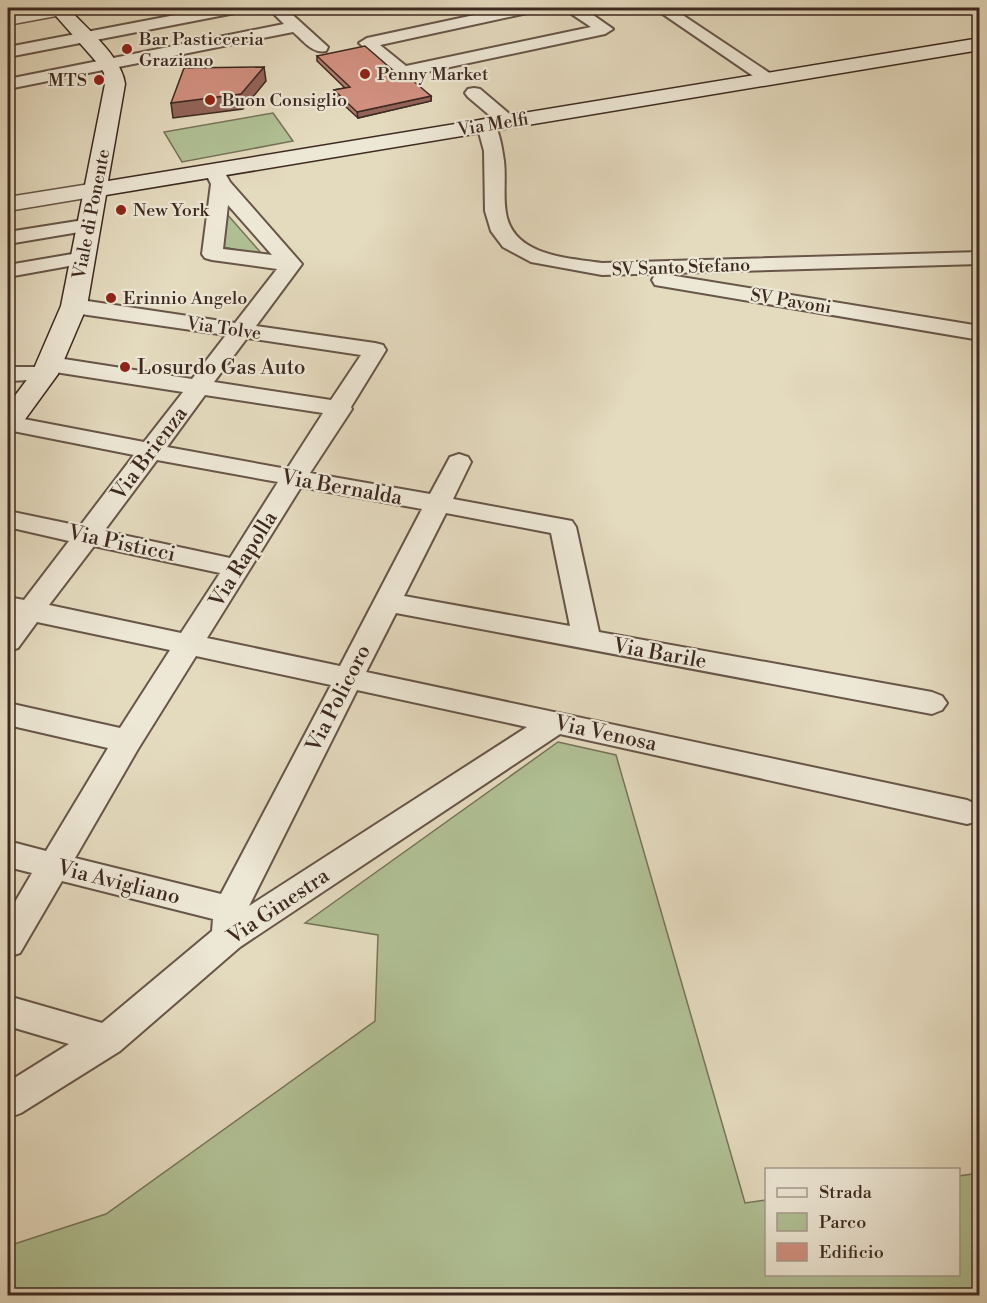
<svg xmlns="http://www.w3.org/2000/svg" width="987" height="1303" font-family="'Libre Bodoni',serif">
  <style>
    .green { fill: #b0c094; stroke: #76745a; stroke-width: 1.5 }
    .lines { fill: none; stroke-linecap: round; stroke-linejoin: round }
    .minor-casing { stroke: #675548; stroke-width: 4 }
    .tertiary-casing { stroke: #675548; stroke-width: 3 }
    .secondary-casing { stroke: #3d2921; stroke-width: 3 }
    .minor { fill: #ede7d5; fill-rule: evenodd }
    .tertiary { fill: #ede7d5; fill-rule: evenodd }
    .secondary { fill: #ede7d5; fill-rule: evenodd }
    .wall { fill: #b57c6e; stroke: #3d2921; stroke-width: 1.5 }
    .shaded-wall { fill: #93655a; stroke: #3d2921; stroke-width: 1.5 }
    .building { fill: #d29080; stroke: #3d2921; stroke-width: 1.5 }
    .poi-dot { fill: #8f2418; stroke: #ede7d5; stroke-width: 2 }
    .labels { text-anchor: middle; stroke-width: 4.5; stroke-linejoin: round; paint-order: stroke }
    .far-poi-label { font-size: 18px; fill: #3d2921; stroke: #ede7d5; text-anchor: start }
    .far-street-label { font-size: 18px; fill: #3d2921; stroke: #ede7d5 }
    .poi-label { font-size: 21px; fill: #3d2921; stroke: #ede7d5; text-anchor: start }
    .street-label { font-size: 21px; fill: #3d2921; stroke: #ede7d5 }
  </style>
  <rect width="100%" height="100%" fill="#e4dabe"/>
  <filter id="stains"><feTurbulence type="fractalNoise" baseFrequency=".00333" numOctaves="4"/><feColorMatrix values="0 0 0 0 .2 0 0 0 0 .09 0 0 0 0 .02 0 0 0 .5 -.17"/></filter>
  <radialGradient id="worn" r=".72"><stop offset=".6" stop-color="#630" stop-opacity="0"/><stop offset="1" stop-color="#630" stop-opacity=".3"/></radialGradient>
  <path class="green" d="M273,113L293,141L182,162L164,132Z
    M226,213L263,255L223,247Z
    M558,742L616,755L745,1203L766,1200V1274H958L959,1176L979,1173V1295H8V1246L106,1214L375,1021L378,935L305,923Z"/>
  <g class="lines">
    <g class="minor-casing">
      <path id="minor" d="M212,8H243L235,13L8,57V47Z
        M268,8H285L328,47L326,51C312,54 303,40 293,32L8,89V79L284,24Z
        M507,8H535L527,13L380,45L406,66L591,27L567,11L565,8H583L613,29L605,34L403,77L397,76L359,43L367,38Z
        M654,8H672L777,78L774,82H762Z
        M474,88L480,89L513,117L516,121L513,125H501L468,97L465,93L468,89Z
        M486,119L493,121C500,133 502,148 504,161C506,178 503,196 506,213C513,256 567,258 602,263L980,252V264L602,275L531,262L503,247L491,231L485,211L484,151L477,125L479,121Z
        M215,166L222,168L230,182L302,264L256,326L375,343L383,345L386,350L351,407L352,409L310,473L430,494L450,457L459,454L468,457L471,462L453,499L572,521L576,527L599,632L932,692L942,696L947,703L942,710L932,714L396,613L366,672L967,800L980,806L978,821L967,824L560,734L240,947L120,1051L21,1113L8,1118V1082L69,1044L8,1026V996L102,1023L212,931L213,919L62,881L20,953L8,957V914L32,873L8,867V841L46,851L108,748L8,725V703L120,728L170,650L37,622L18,648L8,651V622L12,616L8,615V597L24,600L69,541L8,527V511L80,526L134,455L8,430V416L144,442L183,392L55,372L57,374L53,379L8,381V367H42L39,364L43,359L51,357L192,379L226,335L74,313L66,311L63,306L66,301L74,299L235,323L277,269L212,260L205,258L202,254L211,184L205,172L208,168ZM228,205L272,255L223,249ZM247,338L361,355L331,400L214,382ZM205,395L323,413L287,469L167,447ZM157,460L278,482L230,558L104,531ZM301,487L422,509L340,666L207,638ZM446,513L551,533L570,626L404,596ZM94,546L220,573L181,633L49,605ZM196,656L331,685L221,894L75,858L138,749ZM357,690L527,727L249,906Z
        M90,219L97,221L100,225L97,229L8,244V232Z
        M84,252L91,254L94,258L91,262L8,277V265Z
        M663,274L980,326V340L655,285L652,280L655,275Z"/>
    </g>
    <g class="tertiary-casing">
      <path id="tertiary" d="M39,8H76L74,12L67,14L8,25V13Z
        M96,183L104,185L107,190L104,195L8,211V197Z"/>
    </g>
    <g class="secondary-casing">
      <path id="secondary" d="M49,8H68C86,28 122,57 125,84L108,181L980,38V50L106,195L87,306L58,374L18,429L8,431V405L32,373L61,306L105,84L104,73L100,66Z"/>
    </g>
    <use href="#minor" class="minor"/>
    <use href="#tertiary" class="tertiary"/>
    <use href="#secondary" class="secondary"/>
  </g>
  <path class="wall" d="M317,56L395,72L431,96V101L358,118L334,96V90L345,88L317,61Z"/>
  <path class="shaded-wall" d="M264,67L266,81L243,109L173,118L171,103Z
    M431,96V101L358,118L357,112Z"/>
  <path class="building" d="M365,46L395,72L405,74L431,96L357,112L334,90L350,87L317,56Z
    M264,67L241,94L171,103L184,68Z"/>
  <g class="poi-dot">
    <circle cx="127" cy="49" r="6"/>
    <circle cx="365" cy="74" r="6"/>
    <circle cx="99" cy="80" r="6"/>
    <circle cx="210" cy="100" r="6"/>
    <circle cx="121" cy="210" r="6"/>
    <circle cx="111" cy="298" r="6"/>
    <circle cx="125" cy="367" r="6"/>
  </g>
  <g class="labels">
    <g class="far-poi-label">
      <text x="139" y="45">Bar Pasticceria<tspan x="139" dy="21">Graziano</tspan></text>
      <text x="377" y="80">Penny Market</text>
      <text x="87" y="86" text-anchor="end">MTS</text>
      <text x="222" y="106">Buon Consiglio</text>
      <text x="133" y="216">New York</text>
      <text x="123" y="304">Erinnio Angelo</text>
    </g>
    <g class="far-street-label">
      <text transform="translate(493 124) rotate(-9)" y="6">Via Melfi</text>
      <text transform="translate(91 214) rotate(-79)" y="6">Viale di Ponente</text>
      <text transform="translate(681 267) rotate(-2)" y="6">SV Santo Stefano</text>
      <text transform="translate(791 301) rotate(9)" y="6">SV Pavoni</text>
      <text transform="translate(224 328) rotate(8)" y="6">Via Tolve</text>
    </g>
    <g class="poi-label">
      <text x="137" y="374">Losurdo Gas Auto</text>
    </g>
    <g class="street-label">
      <text transform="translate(149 453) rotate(-53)" y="7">Via Brienza</text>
      <text transform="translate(342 487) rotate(10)" y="7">Via Bernalda</text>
      <text transform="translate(122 543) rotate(12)" y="7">Via Pisticci</text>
      <text transform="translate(243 559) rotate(-58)" y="7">Via Rapolla</text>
      <text transform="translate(660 653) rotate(10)" y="7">Via Barile</text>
      <text transform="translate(338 698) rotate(-63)" y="7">Via Policoro</text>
      <text transform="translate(606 733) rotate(12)" y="7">Via Venosa</text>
      <text transform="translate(119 882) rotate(14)" y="7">Via Avigliano</text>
      <text transform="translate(278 906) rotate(-34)" y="7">Via Ginestra</text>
    </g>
  </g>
  <rect width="987" height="1303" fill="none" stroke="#e4dabe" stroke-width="30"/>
  <rect x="9" y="9" width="969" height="1285" fill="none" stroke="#3d2921" stroke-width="3"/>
  <rect x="15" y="15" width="957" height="1273" fill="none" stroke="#3d2921" stroke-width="1.5"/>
  <rect x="765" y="1168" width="195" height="108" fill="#ede7d5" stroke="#a79b8d" stroke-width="1.5"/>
  <rect x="777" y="1188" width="30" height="9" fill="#ede7d5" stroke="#a79b8d" stroke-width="1.5"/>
  <text x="819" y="1198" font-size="18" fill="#3d2921">Strada</text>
  <rect x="777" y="1213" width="30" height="18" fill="#b0c094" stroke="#a79b8d" stroke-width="1.5"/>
  <text x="819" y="1228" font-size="18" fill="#3d2921">Parco</text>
  <rect x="777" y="1243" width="30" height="18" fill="#d29080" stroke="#a79b8d" stroke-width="1.5"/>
  <text x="819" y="1258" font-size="18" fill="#3d2921">Edificio</text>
  <rect width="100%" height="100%" filter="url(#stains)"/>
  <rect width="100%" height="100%" fill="url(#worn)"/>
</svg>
